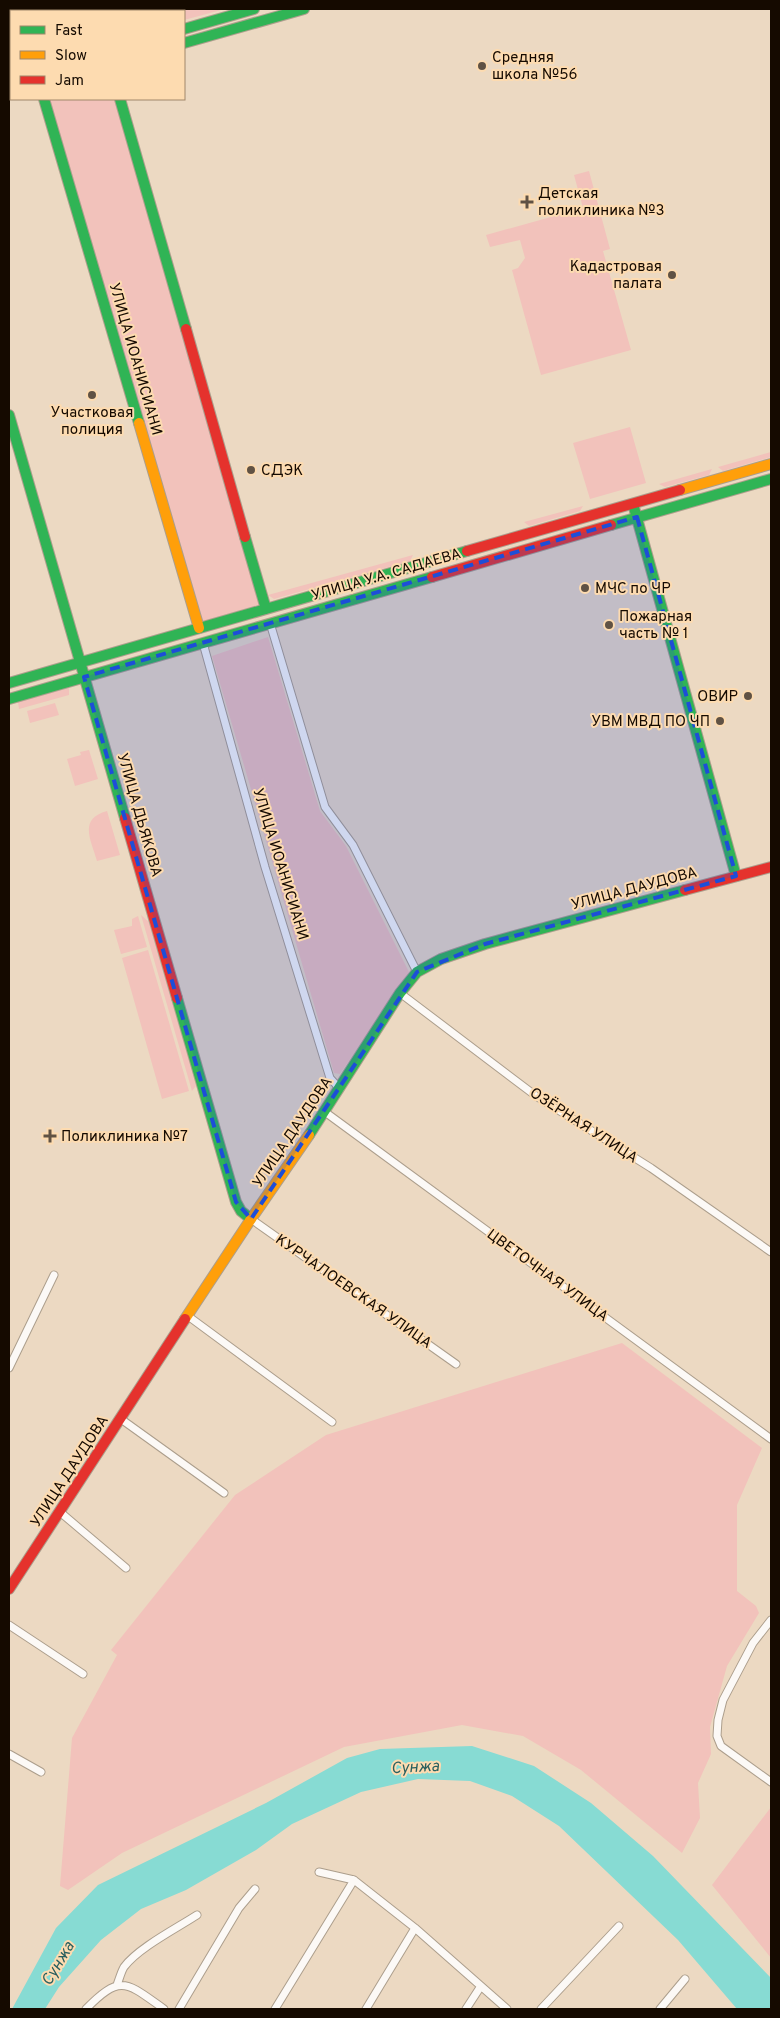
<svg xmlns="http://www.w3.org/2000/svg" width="780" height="2018" font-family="Overpass,sans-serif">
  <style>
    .green { fill: #f2c2bb }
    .water { fill: #87dbd3 }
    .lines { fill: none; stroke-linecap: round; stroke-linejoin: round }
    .street-casing { stroke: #ac9e8c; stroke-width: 9 }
    .fast-casing { stroke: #ac9e8c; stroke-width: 12 }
    .slow-casing { stroke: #ac9e8c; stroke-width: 12 }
    .jam-casing { stroke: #ac9e8c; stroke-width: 12 }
    .street { stroke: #fcf9f6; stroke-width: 7 }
    .fast { stroke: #30b455; stroke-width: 10 }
    .slow { stroke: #ff9f0a; stroke-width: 10 }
    .jam { stroke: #e5322d; stroke-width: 10 }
    .marked { fill: #1d4ed8; fill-opacity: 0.2; stroke: #1d4ed8; stroke-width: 4; stroke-dasharray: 10 6; stroke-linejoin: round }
    .poi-dot { fill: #605244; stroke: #fddbb0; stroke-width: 2 }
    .labels { text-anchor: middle; stroke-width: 4; stroke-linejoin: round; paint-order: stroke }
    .poi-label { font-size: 15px; fill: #150a00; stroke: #fddbb0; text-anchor: start }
    .street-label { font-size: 15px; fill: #150a00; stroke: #fddbb0 }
    .water-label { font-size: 16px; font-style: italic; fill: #295f5e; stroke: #fddbb0 }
  </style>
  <rect width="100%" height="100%" fill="#ecd9c2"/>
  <path class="green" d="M164,9H225L184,20V11H165Z
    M49,99H115L261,604L200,622Z
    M589,171L610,249L603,251L631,350L541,375L512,270L518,268L525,258L520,240L490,247L486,235L583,208L574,175Z
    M630,427L646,483L590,499L573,443Z
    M771,452V457L723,471L718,467Z
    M712,469L709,475L665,487L659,484Z
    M583,506L580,511L529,526L524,522Z
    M413,555L410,561L274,599L268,595Z
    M268,637L320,811L346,846L409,972L340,1074L334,1073L212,656Z
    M69,688V695L19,709L18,702Z
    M55,703L59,715L30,723L27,711Z
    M89,750L98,779L75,786L67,759L81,755L80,752Z
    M107,811L120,855L97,861C91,840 78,819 107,811Z
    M141,915L149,922L196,1086L192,1091Z
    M138,916L147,947L121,954L114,930L132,926V919Z
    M148,950L189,1091L162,1099L122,958Z
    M622,1343L762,1448L737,1505V1591L756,1606L759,1613L727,1666L710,1727L711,1754L698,1783L700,1818L682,1853L581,1770L523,1736L462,1725L344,1747L122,1853L68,1890L60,1886L72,1738L117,1655L111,1650L235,1495L326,1435Z
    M771,1807V1958L712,1885Z"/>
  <path class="water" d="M472,1746L534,1766L591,1803L653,1856L771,1978V2009H737L678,1940L559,1826L512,1796L470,1781L418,1779L361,1792L292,1824L256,1850L186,1890L141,1909L101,1940L59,1987L45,2009H12L56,1928L98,1885L266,1803L347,1758L380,1749Z"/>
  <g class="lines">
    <g class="street-casing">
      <path id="street" d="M270,623L325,807L353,845L417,972
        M203,643L265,867L330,1078L340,1089
        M400,993L536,1096L651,1168L771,1252
        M325,1112L771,1439
        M251,1219L456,1364
        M188,1316L332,1422
        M9,1368L54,1275
        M121,1419L224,1493
        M60,1512L126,1568
        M771,1620L753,1643L723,1700L718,1720L717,1736L721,1746L771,1782
        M9,1625L83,1674
        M9,1754L41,1772
        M319,1872L354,1880
        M117,1985C119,1980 121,1972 124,1967C138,1948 177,1928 197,1915
        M86,2009C121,1973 127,1983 164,2009
        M179,2009L239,1908L255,1889
        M275,2009L354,1880L415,1928L507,2009
        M366,2009L415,1928
        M466,2009L481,1986
        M541,2009L619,1926
        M660,2009L685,1979"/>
    </g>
    <g class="fast-casing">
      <path id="fast" d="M47,9L48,11
        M184,29L254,9
        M184,43L304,9
        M9,79L11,78
        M9,93L11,92
        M44,99L139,423
        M120,99L186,329
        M9,415L125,818
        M633,504L736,876
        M611,525L771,479
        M245,537L266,609
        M9,683L467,551
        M9,699L432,577
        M177,998L236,1202L241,1211L251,1219
        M309,1135L400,993L417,972L441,959L485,944L685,890"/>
    </g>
    <g class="slow-casing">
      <path id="slow" d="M60,9V11
        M139,423L199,628
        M680,490L771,464
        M185,1319L251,1219L309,1135"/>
    </g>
    <g class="jam-casing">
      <path id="jam" d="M186,329L245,537
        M467,551L680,490
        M432,577L611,525
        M125,818L177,998
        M685,890L771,867
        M9,1589L185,1319"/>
    </g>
    <use href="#street" class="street"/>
    <use href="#fast" class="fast"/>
    <use href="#slow" class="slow"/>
    <use href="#jam" class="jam"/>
  </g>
  <path class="marked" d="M637,517L736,876L485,944L417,972L251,1219L236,1202L84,677Z"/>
  <g class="poi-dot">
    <circle cx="482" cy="66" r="5"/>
    <path d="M524.5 194.5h5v5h5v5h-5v5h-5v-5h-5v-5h5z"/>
    <circle cx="672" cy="275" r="5"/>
    <circle cx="92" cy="395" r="5"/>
    <circle cx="251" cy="470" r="5"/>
    <circle cx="585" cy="588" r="5"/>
    <circle cx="609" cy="625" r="5"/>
    <circle cx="748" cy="696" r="5"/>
    <circle cx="720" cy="721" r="5"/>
    <path d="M47.5 1128.5h5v5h5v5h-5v5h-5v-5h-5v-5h5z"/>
  </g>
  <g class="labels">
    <g class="poi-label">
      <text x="492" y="62">Средняя<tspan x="492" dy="17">школа №56</tspan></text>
      <text x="538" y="198">Детская<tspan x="538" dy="17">поликлиника №3</tspan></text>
      <text x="662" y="271" text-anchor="end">Кадастровая<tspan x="662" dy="17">палата</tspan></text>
      <text x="92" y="417" text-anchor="middle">Участковая<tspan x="92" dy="17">полиция</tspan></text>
      <text x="261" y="475">СДЭК</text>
      <text x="595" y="593">МЧС по ЧР</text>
      <text x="619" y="621">Пожарная<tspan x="619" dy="17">часть № 1</tspan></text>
      <text x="738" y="701" text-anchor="end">ОВИР</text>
      <text x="710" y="726" text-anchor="end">УВМ МВД ПО ЧП</text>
      <text x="61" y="1141">Поликлиника №7</text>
    </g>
    <g class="street-label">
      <text transform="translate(136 359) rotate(74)" y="5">УЛИЦА ИОАНИСИАНИ</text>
      <text transform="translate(386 574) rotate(-16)" y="5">УЛИЦА У.А. САДАЕВА</text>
      <text transform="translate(140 815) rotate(74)" y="5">УЛИЦА ДЬЯКОВА</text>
      <text transform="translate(281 864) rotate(73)" y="5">УЛИЦА ИОАНИСИАНИ</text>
      <text transform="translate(634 888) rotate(-15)" y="5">УЛИЦА ДАУДОВА</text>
      <text transform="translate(584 1125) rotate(33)" y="5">ОЗЁРНАЯ УЛИЦА</text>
      <text transform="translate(292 1132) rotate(-56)" y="5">УЛИЦА ДАУДОВА</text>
      <text transform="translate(548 1275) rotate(36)" y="5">ЦВЕТОЧНАЯ УЛИЦА</text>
      <text transform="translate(354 1291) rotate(35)" y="5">КУРЧАЛОЕВСКАЯ УЛИЦА</text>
      <text transform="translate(69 1471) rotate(-57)" y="5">УЛИЦА ДАУДОВА</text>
    </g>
    <g class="water-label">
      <text transform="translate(415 1766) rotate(-3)" y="6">Сунжа</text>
      <text transform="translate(57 1963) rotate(-59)" y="6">Сунжа</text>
    </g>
  </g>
  <rect width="780" height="2018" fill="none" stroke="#150a00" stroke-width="20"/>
  <rect x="10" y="10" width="175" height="90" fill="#fddbb0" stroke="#a0876a"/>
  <rect x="20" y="26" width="25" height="8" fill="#30b455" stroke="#a0876a"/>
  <text x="55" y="35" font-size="15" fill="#150a00">Fast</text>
  <rect x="20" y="51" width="25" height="8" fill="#ff9f0a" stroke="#a0876a"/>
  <text x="55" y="60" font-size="15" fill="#150a00">Slow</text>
  <rect x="20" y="76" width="25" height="8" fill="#e5322d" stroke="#a0876a"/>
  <text x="55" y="85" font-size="15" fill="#150a00">Jam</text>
</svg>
